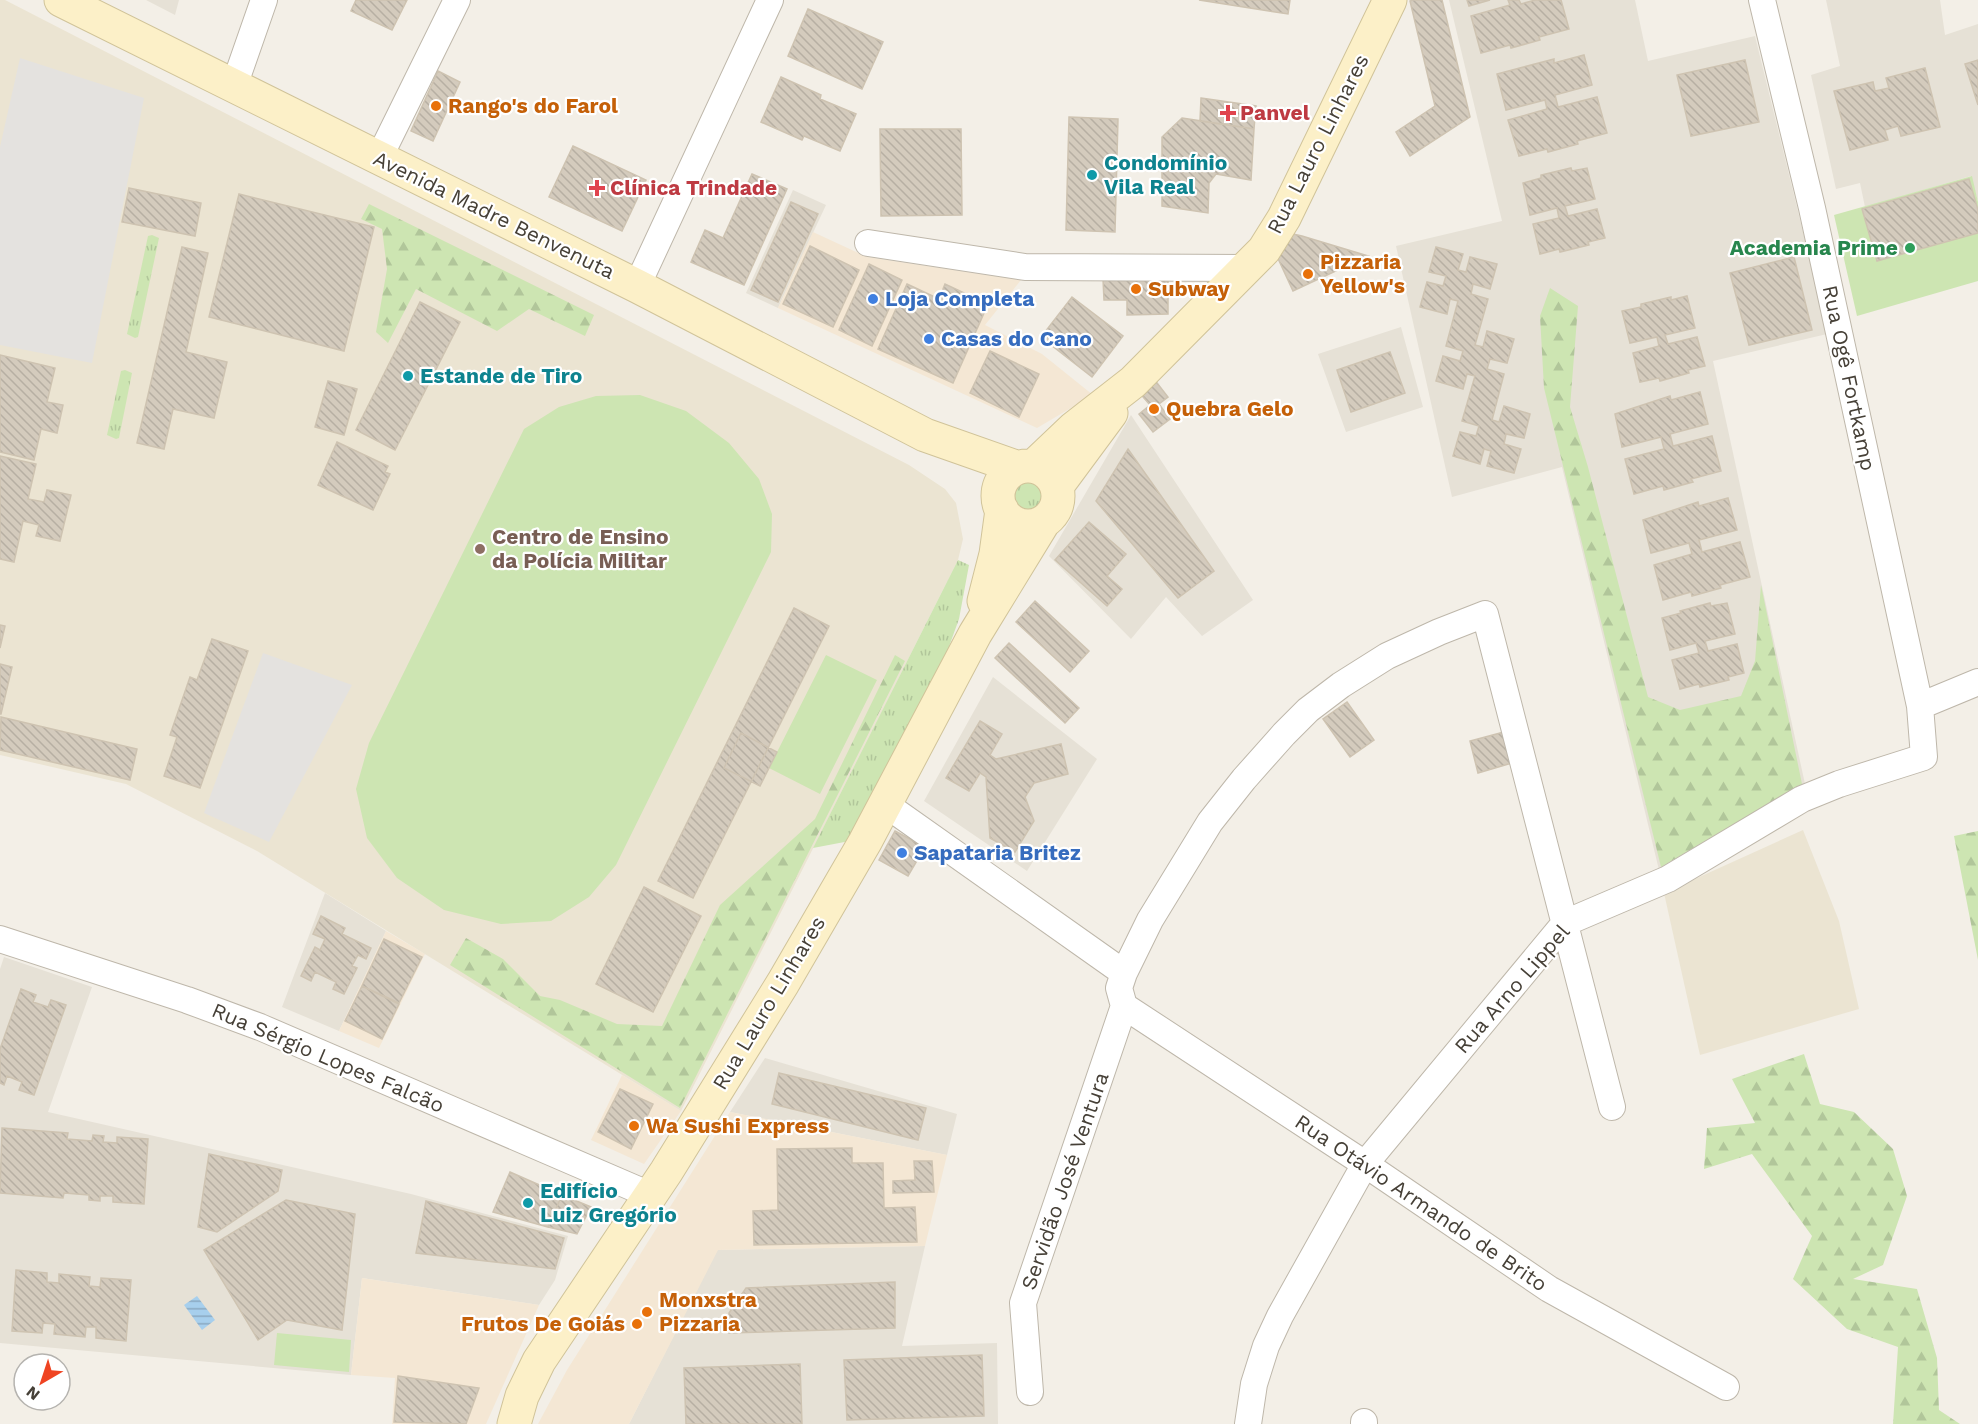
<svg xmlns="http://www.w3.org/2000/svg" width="1978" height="1424" font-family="'Work Sans',sans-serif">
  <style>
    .residential { fill: #e6e1d6 }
    .commercial { fill: #f4e7d4 }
    .education { fill: #ebe4d2 }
    .grass { fill: url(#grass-tufts) }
    .forest { fill: url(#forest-firs) }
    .pitch { fill: #cde5b2 }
    .parking { fill: #e4e2df }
    .water { fill: url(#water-rules) }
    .building { fill: url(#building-back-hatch); stroke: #cec3b1; stroke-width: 1.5 }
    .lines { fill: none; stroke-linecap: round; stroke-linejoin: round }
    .street-casing { stroke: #beb7aa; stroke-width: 28 }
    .secondary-casing { stroke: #d0c399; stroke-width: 35 }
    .street { stroke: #fff; stroke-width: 26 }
    .secondary { stroke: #fcf0c8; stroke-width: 33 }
    .food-dot { fill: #e8710a; stroke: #fff; stroke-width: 2 }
    .health-dot { fill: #e0444e; stroke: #fff; stroke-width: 2 }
    .culture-dot { fill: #0f9aa8; stroke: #fff; stroke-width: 2 }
    .leisure-dot { fill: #2e9e5b; stroke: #fff; stroke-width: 2 }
    .shop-dot { fill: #3f7fe0; stroke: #fff; stroke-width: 2 }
    .education-dot { fill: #8d6e63; stroke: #fff; stroke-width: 2 }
    .labels { text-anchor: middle; stroke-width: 4.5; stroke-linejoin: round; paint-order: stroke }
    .food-label { font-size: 21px; font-weight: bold; fill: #c56008; stroke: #fff; text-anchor: start }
    .health-label { font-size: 21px; font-weight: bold; fill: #be3a42; stroke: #fff; text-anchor: start }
    .street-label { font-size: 21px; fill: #464037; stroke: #fff }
    .culture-label { font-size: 21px; font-weight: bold; fill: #0d838f; stroke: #fff; text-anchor: start }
    .leisure-label { font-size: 21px; font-weight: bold; fill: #27864d; stroke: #fff; text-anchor: end }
    .shop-label { font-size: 21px; font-weight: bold; fill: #366cbe; stroke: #fff; text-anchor: start }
    .education-label { font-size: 21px; font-weight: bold; fill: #785e54; stroke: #fff; text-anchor: start }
  </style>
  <defs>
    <pattern id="grass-tufts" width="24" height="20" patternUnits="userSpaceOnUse" patternTransform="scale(1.5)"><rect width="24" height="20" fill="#cde5b2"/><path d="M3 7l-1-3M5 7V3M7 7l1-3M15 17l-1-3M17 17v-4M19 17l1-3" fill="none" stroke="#b1c69a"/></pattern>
    <pattern id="forest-firs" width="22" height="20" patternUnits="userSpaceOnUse" patternTransform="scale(1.5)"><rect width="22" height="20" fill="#cde5b2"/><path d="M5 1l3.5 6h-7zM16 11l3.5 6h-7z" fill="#b1c69a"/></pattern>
    <pattern id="water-rules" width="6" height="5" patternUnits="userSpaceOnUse" patternTransform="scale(1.5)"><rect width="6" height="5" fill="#a7cfed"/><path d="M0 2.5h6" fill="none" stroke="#8aa9c1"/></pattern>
    <pattern id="building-back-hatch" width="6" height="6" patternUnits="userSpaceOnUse" patternTransform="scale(1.5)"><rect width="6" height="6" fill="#d4cbbd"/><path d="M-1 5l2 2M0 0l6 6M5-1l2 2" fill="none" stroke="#b7afa3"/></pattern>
  </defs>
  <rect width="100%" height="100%" fill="#f3efe7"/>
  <path class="residential" d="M146,0H179L175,15Z
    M1449,0H1635L1648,61L1755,36L1807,248L1827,334L1713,361L1805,784L1659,870L1562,467L1452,497L1396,246L1502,221Z
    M1826,0H1940L1945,35L1978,24V202L1971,176L1865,207L1860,183L1836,189L1811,75L1840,66Z
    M793,190L826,205L778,308L746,293Z
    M1401,327L1423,407L1346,432L1318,354Z
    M1131,415L1253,600L1202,636L1166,597L1131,639L1049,556Z
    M993,677L1097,759L1027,871L924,801Z
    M325,893L386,931L339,1031L282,1007Z
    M4,957L92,987L48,1112L411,1194L568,1236L555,1280L539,1305L362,1278L351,1375L0,1343V969Z
    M765,1058L957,1114L947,1155L730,1112Z
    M925,1246L902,1346L997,1343L998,1424H629L717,1250Z"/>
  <path class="commercial" d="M813,232L867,257L1021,280L985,325L1042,354L1093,395L1037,428L778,308Z
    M386,931L425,954L379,1048L339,1031Z
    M622,1075L681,1111L644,1164L591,1140Z
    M730,1112L947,1155L925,1246L718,1250L629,1424H538L567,1370Z
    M362,1278L539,1305L486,1424H392L395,1378L351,1375Z"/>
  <path class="education" d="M0,0H5L909,465L945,489L956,503L963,539L958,560L681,1111L257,851L126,784L0,755Z
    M1803,830L1839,921L1859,1009L1700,1055L1664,893Z"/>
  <path class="grass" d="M152,235L159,238L138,337L135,338L127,334L148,236Z
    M125,370L132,373L119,438L116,439L107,435L121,371Z
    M1011 496a18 18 0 1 1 36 0a18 18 0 1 1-36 0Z
    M958,560L969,565L959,619L935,685L855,840L813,848Z"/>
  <path class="forest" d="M369,204L594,315L585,336L529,309L497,331L416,289L388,343L376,332L387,269L382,229L361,219Z
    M1550,288L1578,306L1570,407L1588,467L1648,697L1680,710L1741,696L1755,661L1761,585L1802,784L1661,867L1544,388L1540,316Z
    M895,655L905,661L680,1108L450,965L466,938L503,959L540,996L560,1000L617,1024L662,1026L720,905L815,819Z
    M1978,831V960L1954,836Z
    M1804,1054L1820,1104L1854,1112L1893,1149L1907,1196L1883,1265L1853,1279L1917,1289L1937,1358L1939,1410L1960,1424H1893L1898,1347L1847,1329L1793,1279L1812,1236L1752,1154L1704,1169L1707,1128L1755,1123L1732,1079Z"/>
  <path class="pitch" d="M1972,176L1978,202V281L1857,316L1834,215Z
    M640,395L686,411L729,443L759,479L772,514L771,552L616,865L589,897L551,921L501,924L444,910L397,878L367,838L356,789L369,743L524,429L559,407L596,396Z
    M826,655L877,680L820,794L769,768Z
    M277,1333L351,1340L349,1372L274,1365Z"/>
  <path class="parking" d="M20,58L144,98L92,363L0,345V147Z
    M263,653L352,685L269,842L204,813Z"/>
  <path class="water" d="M197,1296L215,1320L202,1330L184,1305Z"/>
  <path class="building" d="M356,0H407L392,30L351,11Z
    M1199,0H1290L1288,14Z
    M1413,0H1442L1470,117L1410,156L1396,132L1435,106L1410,1Z
    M1467,0H1490L1469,6Z
    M1508,0H1519L1521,4L1535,0H1561L1569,29L1539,37L1540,40L1511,48L1510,45L1481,53L1471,16L1510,5Z
    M808,9L883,42L862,89L788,56Z
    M1584,55L1592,85L1555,95L1558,107L1597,97L1607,133L1577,141L1578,144L1548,152L1547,149L1519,156L1508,120L1547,109L1545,100L1506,110L1497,74L1554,59V63Z
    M1745,60L1759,122L1691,136L1677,75Z
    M1978,60V105L1965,64Z
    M1925,68L1940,127L1901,136L1898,126L1885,130L1888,140L1850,150L1834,91L1873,82L1875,91L1889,88L1886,78Z
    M438,71L460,82L433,141L411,131Z
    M781,77L821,95L820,99L856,114L840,151L804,136L802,140L761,122Z
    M1201,98L1256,106L1254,129L1200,121Z
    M1069,117L1118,119L1115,232L1066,230Z
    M1182,118L1254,129L1251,180L1216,174L1209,183L1208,213L1162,206V137Z
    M880,129H961L962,215L881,216Z
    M573,146L646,180L622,231L549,197Z
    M1571,168L1572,171L1587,168L1595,199L1565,206L1568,216L1597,209L1605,238L1588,242L1589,245L1560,252L1559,249L1540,254L1533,224L1559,218L1557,208L1530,215L1523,183L1541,178V175Z
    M752,174L787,189L744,285L691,262L705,230L723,238Z
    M1969,179L1978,210V233L1877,261L1862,209Z
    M129,188L201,203L195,236L122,222Z
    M239,194L374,227L344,351L209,317Z
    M791,202L818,214L778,302L751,290Z
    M1293,234L1302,236L1368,256L1293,291L1275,252Z
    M810,246L859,270L833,327L783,304Z
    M182,247L208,253L186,352L227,362L214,418L173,409L164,449L137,443Z
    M1436,247L1463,254L1458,270L1466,272L1470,257L1497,264L1490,289L1473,284L1471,294L1488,299L1475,345L1483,347L1487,331L1514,339L1507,363L1490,359L1487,369L1504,374L1492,420L1499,422L1504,406L1530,414L1524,438L1506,434L1504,444L1521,449L1514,473L1487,466L1491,451L1484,449L1480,464L1453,456L1460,432L1476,436L1479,426L1462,421L1475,376L1467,374L1463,389L1436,381L1443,356L1460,361L1463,351L1446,346L1458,301L1450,299L1447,314L1420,307L1427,282L1443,286L1446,276L1429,272Z
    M1794,257L1812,330L1749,345L1730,273Z
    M869,264L902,280L872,346L839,330Z
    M1168,278V314L1127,315V300H1104L1103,279Z
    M907,284L939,299L945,284L988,304L953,383L878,349Z
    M1687,296L1695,328L1665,335L1668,344L1697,337L1705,366L1688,370L1689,373L1660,381L1659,378L1640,382L1633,353L1659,346L1657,337L1630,343L1622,311L1641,307V304L1671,297V300Z
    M1072,297L1123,336L1092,377L1041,337Z
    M420,302L460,322L395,450L356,430Z
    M990,351L1039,374L1019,417L970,393Z
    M1390,352L1405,393L1351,412L1337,370Z
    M0,355L55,368L47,402L63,405L57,433L41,429L34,460L0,452Z
    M1154,379L1168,397L1159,404L1170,419L1153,432L1139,414L1150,405L1138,391Z
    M328,381L357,389L344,435L315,427Z
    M1700,392L1708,424L1670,434L1673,446L1712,436L1721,471L1691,479L1693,482L1664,490L1663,486L1634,494L1625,459L1664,449L1661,437L1622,447L1615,414L1670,396L1671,400Z
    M337,442L388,466L385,472L390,474L373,510L318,485Z
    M1128,449L1214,571L1178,598L1096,501Z
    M0,456L36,464L28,499L44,502L47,490L71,495L60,541L36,536L39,525L23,521L14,562L0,559Z
    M1728,498L1737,530L1699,540L1702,552L1740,542L1750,577L1720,585L1721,588L1692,596L1691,592L1663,600L1654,565L1692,554L1689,543L1651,553L1643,520L1698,502L1699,506Z
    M1089,522L1126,554L1107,576L1122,589L1107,606L1055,560Z
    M1035,601L1089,651L1070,672L1016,622Z
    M1710,603L1711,606L1727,603L1735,634L1705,641L1708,651L1737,644L1744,673L1728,677L1729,680L1700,687L1699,684L1680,689L1672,660L1699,653L1696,643L1670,650L1662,618L1681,613L1680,611Z
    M794,608L829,626L693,898L658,881Z
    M0,625L5,626L0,648Z
    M212,639L248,651L200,788L164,776L177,737L170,735L190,677L197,680Z
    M1009,643L1079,708L1065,723L995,658Z
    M0,664L12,667L1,714H0Z
    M1347,702L1374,740L1350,757L1323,719Z
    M1,717L137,749L130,780L0,750Z
    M980,721L1002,734L990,755L996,759L1061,744L1068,774L1034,783L1025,797L1034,821L1015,852L990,838L986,777L980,773L969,791L946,778Z
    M1504,732L1512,763L1478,773L1470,741Z
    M741,733L777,752L760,786L724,768Z
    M895,831L925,847L908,876L879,860Z
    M644,887L701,916L653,1012L596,984Z
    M321,916L345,928L342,934L371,948L366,959L358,955L352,966L357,968L344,994L333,989L336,982L315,972L311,981L301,976L315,947L320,950L325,939L313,934Z
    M384,939L422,957L399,1003L362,986Z
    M362,986L399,1004L382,1039L345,1021Z
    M21,989L36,995L33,1002L48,1007L51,1000L66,1005L34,1095L19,1090L22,1082L7,1076L4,1085L0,1083V1049Z
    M779,1073L926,1108L918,1140L772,1104Z
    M620,1089L653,1104L631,1149L598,1132Z
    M2,1128L68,1133L67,1139L92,1141L93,1135L104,1136L103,1142L117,1143V1137L148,1139L144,1204L113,1202V1196H100V1201L89,1200V1195L64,1193L63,1198L0,1193Z
    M852,1148V1163H883L884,1208L915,1207L917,1242L754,1245L753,1211L778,1210L777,1149Z
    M209,1154L282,1170L278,1191L217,1232L198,1227Z
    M914,1161H932L934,1192L893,1193V1181L915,1180Z
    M510,1172L562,1195L548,1227L493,1212Z
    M562,1195L591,1207L577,1234L548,1227Z
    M286,1200L355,1214L342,1330L287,1320L258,1340L204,1250Z
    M426,1201L564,1238L555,1269L416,1253Z
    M16,1270L47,1273V1282L59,1283V1274L90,1277L89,1286L100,1287L101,1278L131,1280L126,1341L96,1338V1327H86L85,1337L54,1334L55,1324L43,1323L42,1333L12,1331Z
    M895,1282V1328L729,1333V1313L746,1288Z
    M982,1355L984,1416L847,1420L844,1360Z
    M800,1364L802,1424H686L684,1368Z
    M398,1376L479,1388L466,1424L394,1422Z"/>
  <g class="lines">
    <g class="street-casing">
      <path id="street" d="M234,86L264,0
        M379,158L457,0
        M868,243L1025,267L1247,268
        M637,286L770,0
        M1920,706L1978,682
        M885,804L1124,973
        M0,939L187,1000L260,1027L650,1195
        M1124,1006L1365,1164L1549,1289L1726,1387
        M1030,1392L1023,1303L1124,1006L1119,988L1124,973L1150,920L1210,822L1244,779L1284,734L1308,710L1341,685L1387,656L1439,632L1485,614L1612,1107
        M1248,1424L1254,1384L1266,1346L1280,1316L1365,1164L1565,923L1668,879L1802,799L1839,784L1924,757L1920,706L1812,208L1762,0
        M1364,1424V1422"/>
    </g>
    <g class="secondary-casing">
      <path id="secondary" d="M61,0L637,286L925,435L1016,467
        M998 496a30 30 0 1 1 60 0a30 30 0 1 1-60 0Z
        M1034,466L1074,428L1133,382L1264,250L1284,218L1390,0
        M1057,486L1111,413
        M984,601L996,554L1002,510
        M514,1424L522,1396L539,1361L666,1172L783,983L865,842L975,634L1043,523"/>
    </g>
    <use href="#street" class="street"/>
    <use href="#secondary" class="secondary"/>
  </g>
  <g class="food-dot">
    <circle cx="436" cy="106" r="6"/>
    <circle cx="1308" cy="274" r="6"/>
    <circle cx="1136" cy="289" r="6"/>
    <circle cx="1154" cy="409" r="6"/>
    <circle cx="634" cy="1126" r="6"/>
    <circle cx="647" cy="1312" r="6"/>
    <circle cx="637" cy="1324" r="6"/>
  </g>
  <g class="health-dot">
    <path d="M1225 104h6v6h6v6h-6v6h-6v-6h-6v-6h6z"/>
    <path d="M594 179h6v6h6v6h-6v6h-6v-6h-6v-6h6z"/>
  </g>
  <g class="culture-dot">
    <circle cx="1092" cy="175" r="6"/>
    <circle cx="408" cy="376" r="6"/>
    <circle cx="528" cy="1203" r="6"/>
  </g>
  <circle class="leisure-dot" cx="1910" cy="248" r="6"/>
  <g class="shop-dot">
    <circle cx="873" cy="299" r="6"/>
    <circle cx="929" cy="339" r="6"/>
    <circle cx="902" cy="853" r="6"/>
  </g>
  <circle class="education-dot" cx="480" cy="549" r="6"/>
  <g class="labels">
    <g class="food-label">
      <text x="448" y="113">Rango's do Farol</text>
      <text x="1320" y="269">Pizzaria<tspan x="1320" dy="24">Yellow's</tspan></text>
      <text x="1148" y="296">Subway</text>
      <text x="1166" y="416">Quebra Gelo</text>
      <text x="646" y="1133">Wa Sushi Express</text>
      <text x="659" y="1307">Monxstra<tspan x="659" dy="24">Pizzaria</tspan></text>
      <text x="625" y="1331" text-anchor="end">Frutos De Goiás</text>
    </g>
    <g class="health-label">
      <text x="1240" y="120">Panvel</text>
      <text x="610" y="195">Clínica Trindade</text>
    </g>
    <g class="street-label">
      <text transform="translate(1318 144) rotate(-63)" y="7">Rua Lauro Linhares</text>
      <text transform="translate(494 215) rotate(26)" y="7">Avenida Madre Benvenuta</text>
      <text transform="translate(1849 378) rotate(78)" y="7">Rua Ogê Fortkamp</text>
      <text transform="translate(1512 989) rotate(-49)" y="7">Rua Arno Lippel</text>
      <text transform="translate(769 1003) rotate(-59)" y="7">Rua Lauro Linhares</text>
      <text transform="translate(328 1058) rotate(23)" y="7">Rua Sérgio Lopes Falcão</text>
      <text transform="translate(1065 1181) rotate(-71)" y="7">Servidão José Ventura</text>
      <text transform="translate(1421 1203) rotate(34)" y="7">Rua Otávio Armando de Brito</text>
    </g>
    <g class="culture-label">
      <text x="1104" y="170">Condomínio<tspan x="1104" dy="24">Vila Real</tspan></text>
      <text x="420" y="383">Estande de Tiro</text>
      <text x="540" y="1198">Edifício<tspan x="540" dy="24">Luiz Gregório</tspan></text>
    </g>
    <g class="leisure-label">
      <text x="1898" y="255">Academia Prime</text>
    </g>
    <g class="shop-label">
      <text x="885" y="306">Loja Completa</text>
      <text x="941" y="346">Casas do Cano</text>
      <text x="914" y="860">Sapataria Britez</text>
    </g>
    <g class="education-label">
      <text x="492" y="544">Centro de Ensino<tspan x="492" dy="24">da Polícia Militar</tspan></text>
    </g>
  </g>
  <g transform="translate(42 1382) rotate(219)"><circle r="28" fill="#ffffff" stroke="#b5b3af" stroke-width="1.5"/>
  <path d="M0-4.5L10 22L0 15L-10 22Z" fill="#ef4422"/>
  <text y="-9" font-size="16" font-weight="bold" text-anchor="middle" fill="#464037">N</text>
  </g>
</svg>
